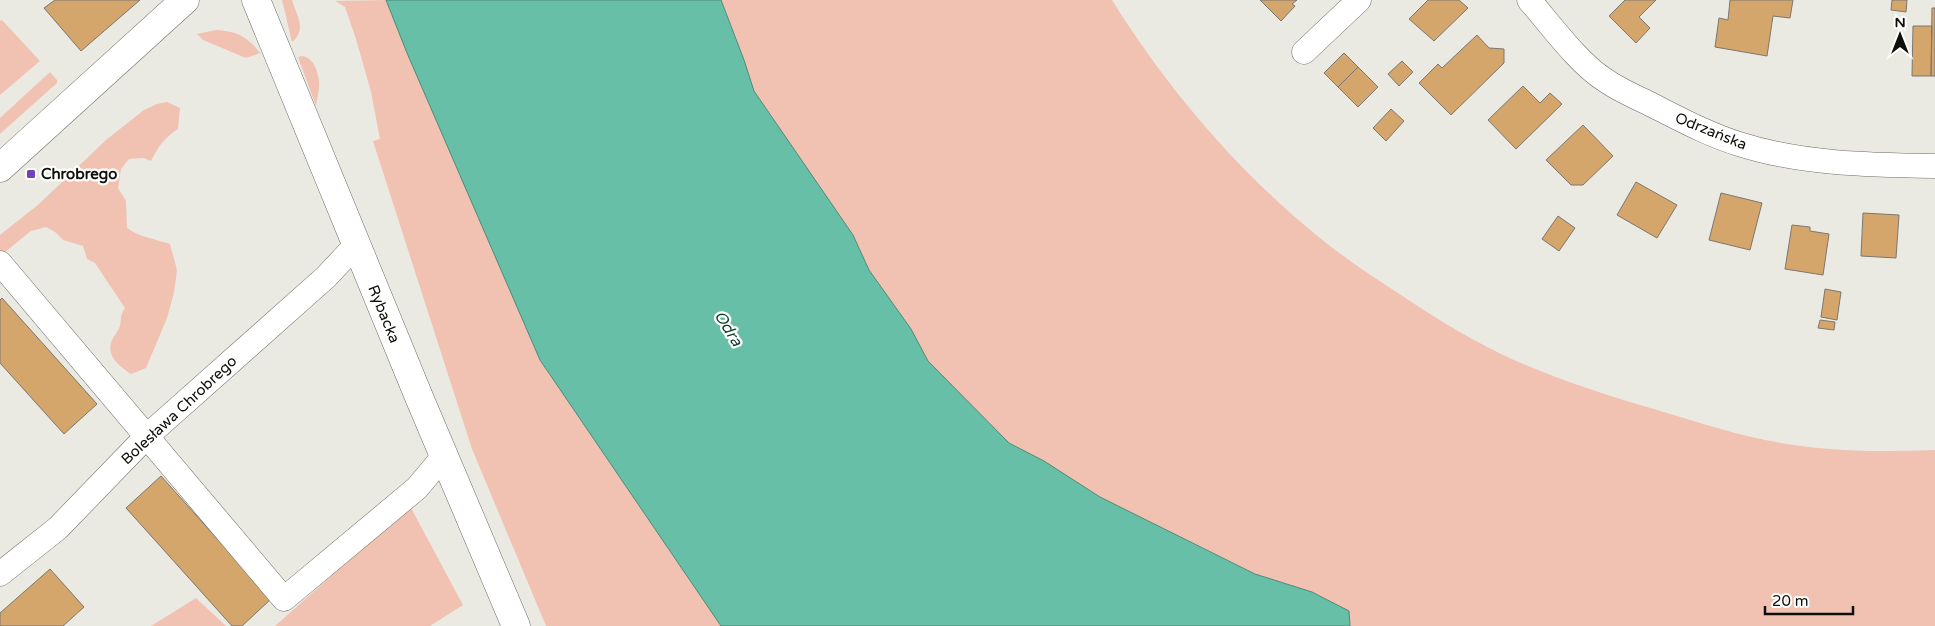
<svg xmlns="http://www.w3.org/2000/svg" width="1935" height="626" font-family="'Varela Round',sans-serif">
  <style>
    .green { fill: #f1c2b2 }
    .water { fill: #67bfa7; stroke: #4d8a78 }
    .building { fill: #d4a66b; stroke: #7c7770 }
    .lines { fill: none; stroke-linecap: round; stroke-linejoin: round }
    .minor-casing { stroke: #6d6d66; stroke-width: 25 }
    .tertiary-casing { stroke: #6d6d66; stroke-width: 29 }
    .secondary-casing { stroke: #6d6d66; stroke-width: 29 }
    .minor { stroke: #fff; stroke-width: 24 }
    .tertiary { stroke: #fff; stroke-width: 28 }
    .secondary { stroke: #fff; stroke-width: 28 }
    .poi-dot { fill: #7441b9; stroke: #fffffe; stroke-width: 2 }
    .labels { text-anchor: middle; stroke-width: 4.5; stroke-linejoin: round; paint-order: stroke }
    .street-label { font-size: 15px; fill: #0f0f0c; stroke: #fffffe }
    .poi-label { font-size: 15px; font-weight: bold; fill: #0f0f0c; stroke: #fffffe; text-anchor: start }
    .water-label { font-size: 16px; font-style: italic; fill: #133c31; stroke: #fffffe }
  </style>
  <rect width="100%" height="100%" fill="#eaeae2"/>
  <path class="green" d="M282,0H292C297,16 307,30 292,42Z
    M386,0L407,53L540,360L721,626H546L472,449L373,141L380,139L371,92L356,39L345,7L335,1Z
    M721,0H1112C1167,88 1235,168 1315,234C1340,255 1367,273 1395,291C1429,314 1464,336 1501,354C1550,377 1602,394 1654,409C1698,422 1742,437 1787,444C1836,452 1886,452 1935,450V626H1350L1348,611L1312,592L1255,574L1100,497L1044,461L1009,443L928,361L911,329L869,270L853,235L754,91L744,60Z
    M2,20L40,61L0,95V21Z
    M216,30C237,31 248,37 260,53L246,58L203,40L197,34Z
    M302,56C313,57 318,71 319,81C320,89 317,98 316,106L298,57Z
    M50,72L57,80V83L0,134V118Z
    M167,102L180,108L178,129C165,137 158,147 151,161L144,158L129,159L121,169L118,188L126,201L127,228C139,237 155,239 170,244L177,270L174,293L167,318L146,368L131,374C120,367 105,356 112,340C114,336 118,331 120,326C122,317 119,318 125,308L95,263L87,259L83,246L63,240L55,232L46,227L31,231L0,256V235L39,204L106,140L144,110L157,104Z
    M410,506L463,605L430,626H275Z
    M196,598L226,626H151Z"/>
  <path class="water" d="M386,0H721L744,60L754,91L853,235L869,270L911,329L928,361L1009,443L1044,461L1100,497L1255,574L1312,592L1349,611L1350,626H721L540,360L407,53Z"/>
  <path class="building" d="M55,0H140L81,51L44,8Z
    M1260,0H1297L1292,4L1295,6L1281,21Z
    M1428,0H1459L1468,8L1434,41L1409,19Z
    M1625,0H1656L1639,17L1650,28L1636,43L1609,16Z
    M1730,0H1793L1790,18L1773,16L1767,56L1715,47L1719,18L1728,20Z
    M1892,0H1907L1906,12L1891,10Z
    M1932,8H1935V76H1931Z
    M1913,26H1932L1931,76H1912Z
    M1477,35L1489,48L1504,49V63L1451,115L1419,83L1438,64L1442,68Z
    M1344,53L1358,67L1338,87L1324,73Z
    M1402,61L1413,72L1399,86L1388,74Z
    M1358,67L1378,87L1358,107L1338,87Z
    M1523,86L1540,103L1550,93L1562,104L1516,149L1488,120Z
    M1391,109L1404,121L1386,141L1373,128Z
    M1583,125L1613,156L1583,185H1571L1546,160Z
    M1636,182L1677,205L1657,238L1617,215Z
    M1721,193L1762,203L1750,250L1709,240Z
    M1863,213L1899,215L1896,258L1861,256Z
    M1558,216L1575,228L1559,251L1542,239Z
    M1792,225L1810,227V231L1829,234L1823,275L1785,269Z
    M1825,289L1841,292L1837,320L1821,317Z
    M2,298L97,404L64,434L0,363V300Z
    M1820,320L1835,322L1834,330L1818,328Z
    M161,476L271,599L242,626H232L126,508Z
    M50,569L84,607L63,626H0V613Z"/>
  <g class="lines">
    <g class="minor-casing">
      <path id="minor" d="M1529,0C1550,24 1579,64 1605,80C1619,90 1636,97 1652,105C1680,119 1709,135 1739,144C1801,164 1870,165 1935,166
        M1304,52L1359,0
        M0,263L284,599L417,488L443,457
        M0,574L58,528L146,437L326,277L356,245"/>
    </g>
    <g class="tertiary-casing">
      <path id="tertiary" d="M256,0L419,397L516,626"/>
    </g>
    <g class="secondary-casing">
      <path id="secondary" d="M0,168L185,0"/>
    </g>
    <use href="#minor" class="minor"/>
    <use href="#tertiary" class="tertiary"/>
    <use href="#secondary" class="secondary"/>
  </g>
  <rect class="poi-dot" x="26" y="169" width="10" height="10" rx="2.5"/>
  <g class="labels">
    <g class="street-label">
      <text transform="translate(1711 131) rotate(22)" y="5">Odrzańska</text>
      <text transform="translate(384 314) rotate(68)" y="5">Rybacka</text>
      <text transform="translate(179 410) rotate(-43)" y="5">Bolesława Chrobrego</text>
    </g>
    <g class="poi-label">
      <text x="41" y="179">Chrobrego</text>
    </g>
    <g class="water-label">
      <text transform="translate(729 328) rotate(58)" y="6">Odra</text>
    </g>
  </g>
  <g transform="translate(1900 35)" stroke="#fffffe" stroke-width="4" paint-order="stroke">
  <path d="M0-4L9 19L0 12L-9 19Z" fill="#0f0f0c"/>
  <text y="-8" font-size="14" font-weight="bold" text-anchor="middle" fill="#0f0f0c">N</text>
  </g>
  <path d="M1765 606v8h88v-8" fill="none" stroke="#0f0f0c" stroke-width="2.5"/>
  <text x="1772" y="606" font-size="15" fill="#0f0f0c" stroke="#fffffe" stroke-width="4" paint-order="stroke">20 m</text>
</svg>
